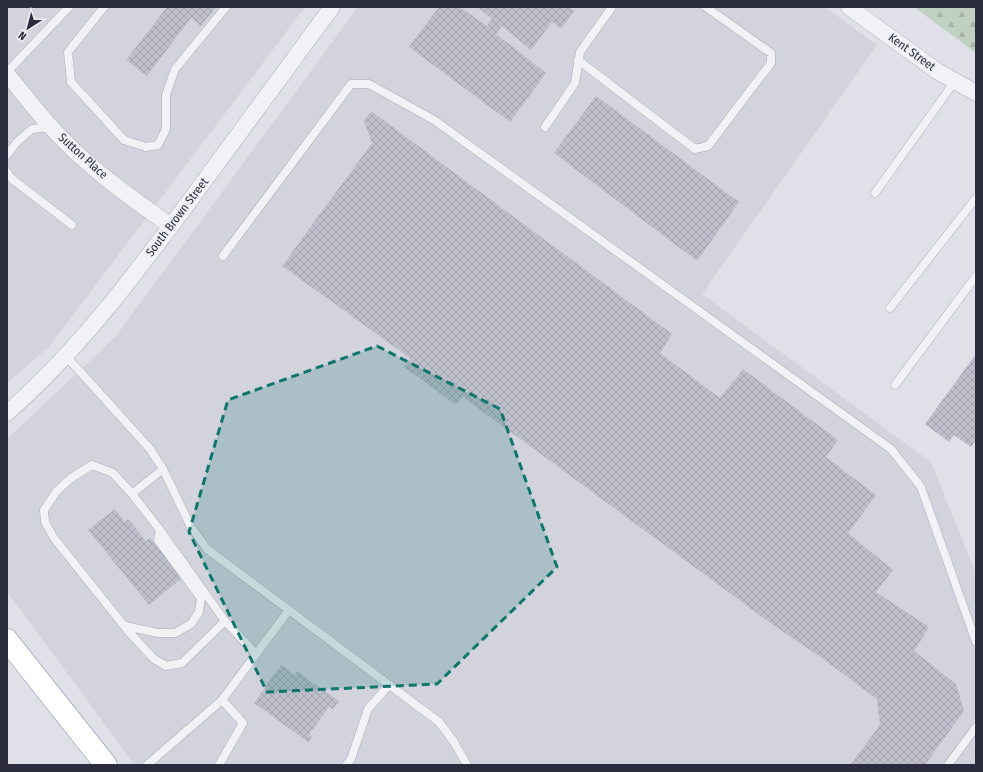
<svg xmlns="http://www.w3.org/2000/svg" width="983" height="772" font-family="'Fira Sans Condensed',sans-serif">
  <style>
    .built { fill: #d2d3dc }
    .forest { fill: url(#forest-firs) }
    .building { fill: url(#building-cross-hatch) }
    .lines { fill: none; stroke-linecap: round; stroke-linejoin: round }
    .service-casing { stroke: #a9abb5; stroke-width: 9 }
    .minor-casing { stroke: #a9abb5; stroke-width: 17 }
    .trunk-casing { stroke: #888b9d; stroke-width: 23 }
    .service { stroke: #f2f2f6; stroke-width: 8 }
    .minor { stroke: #f2f2f6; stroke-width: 16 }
    .trunk { stroke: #fff; stroke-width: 22 }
    .marked { fill: #0f766e; fill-opacity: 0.2; stroke: #0f766e; stroke-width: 3; stroke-dasharray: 8 5; stroke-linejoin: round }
    .labels { text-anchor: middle; stroke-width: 3; stroke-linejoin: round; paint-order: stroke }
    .street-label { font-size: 12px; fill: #2a2c3e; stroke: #eff0f5 }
  </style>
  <defs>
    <pattern id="forest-firs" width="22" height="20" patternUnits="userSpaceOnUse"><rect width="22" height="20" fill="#c1d1c1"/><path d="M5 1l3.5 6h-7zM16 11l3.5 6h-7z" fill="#a6b4a7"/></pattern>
    <pattern id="building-cross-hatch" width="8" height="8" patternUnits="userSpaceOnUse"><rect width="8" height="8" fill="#bdbfca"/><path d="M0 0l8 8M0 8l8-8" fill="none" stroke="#a3a4af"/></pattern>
  </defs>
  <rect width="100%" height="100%" fill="#e0e1e8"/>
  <path class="built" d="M7,7H305L50,346L7,383Z
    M358,7H825L877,45L702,294L931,462L976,574V765H135L7,592V439L116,336Z"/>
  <path class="forest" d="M914,7H976V53Z"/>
  <path class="building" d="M167,7H216L201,26L191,18L147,76L126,60Z
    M439,7H460L487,26L492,19L479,8L480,7H569L574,11L561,29L552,22L531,50L502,26L496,34L546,73L510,122L409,47Z
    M596,96L739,202L697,261L554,153Z
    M371,111L672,334L660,353L720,398L743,369L838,440L826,457L876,495L848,533L893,570L876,592L929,627L914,651L956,684L964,711L925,765H850L880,725L877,699L826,661L776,627L463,397L456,405L404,367L410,358L282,266L372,143L364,121Z
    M976,354V440L971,447L954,435L949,442L925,424Z
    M115,509L125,522L128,519L146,541L150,538L182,578L149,605L88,530Z
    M281,665L294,675L297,671L339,701L333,709L329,707L309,734L312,737L308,742L254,703Z"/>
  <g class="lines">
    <g class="service-casing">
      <path id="service" d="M104,7L68,52L71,82L124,140L146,147L158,145L166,129V95L175,69L226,7
        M578,60L695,149L708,146L771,63V53L706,7
        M7,72L69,7
        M545,127L575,83L580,52L612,7
        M7,155L17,142L32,129L50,127
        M7,172L12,179L72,225
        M875,193L955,81
        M223,256L351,84H369L434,120L891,449L921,487L976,642
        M890,308L976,198
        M66,356L150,449L163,469L191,527L207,549L439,722L454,742L467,765
        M895,385L976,276
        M92,465L113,473L132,494L160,530L225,621L182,663L166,666L154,659L129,632L54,538L45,522L44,510L56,492L71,478Z
        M132,494L163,469
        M225,621L256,654
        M125,626L158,633H175L191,624L199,612L201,598L158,540L160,530
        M147,765L222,700L289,610
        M219,765L243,723L222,700
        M346,765L351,759L368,709L389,685
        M948,765L976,727"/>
    </g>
    <g class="minor-casing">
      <path id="minor" d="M849,7L937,71L976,93
        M7,74C21,91 35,109 50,126C85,165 128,196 171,226
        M7,413C81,348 136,273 194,195C240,132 286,70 332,7"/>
    </g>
    <g class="trunk-casing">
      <path id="trunk" d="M7,640L106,765"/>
    </g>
    <use href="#service" class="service"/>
    <use href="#minor" class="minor"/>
    <use href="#trunk" class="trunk"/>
  </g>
  <path class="marked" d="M377,346L500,409L557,567L437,684L267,692L189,532L228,400Z"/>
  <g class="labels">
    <g class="street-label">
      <text transform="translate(912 52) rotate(36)" y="4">Kent Street</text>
      <text transform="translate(83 156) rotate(42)" y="4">Sutton Place</text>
      <text transform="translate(177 217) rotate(-53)" y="4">South Brown Street</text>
    </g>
  </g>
  <rect width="983" height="772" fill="none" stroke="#2a2c3e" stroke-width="16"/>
  <g transform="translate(28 28) rotate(216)" stroke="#eff0f5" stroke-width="3" paint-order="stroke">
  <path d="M0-3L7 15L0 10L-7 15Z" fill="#2a2c3e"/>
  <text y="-6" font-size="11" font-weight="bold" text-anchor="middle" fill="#2a2c3e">N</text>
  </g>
</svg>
